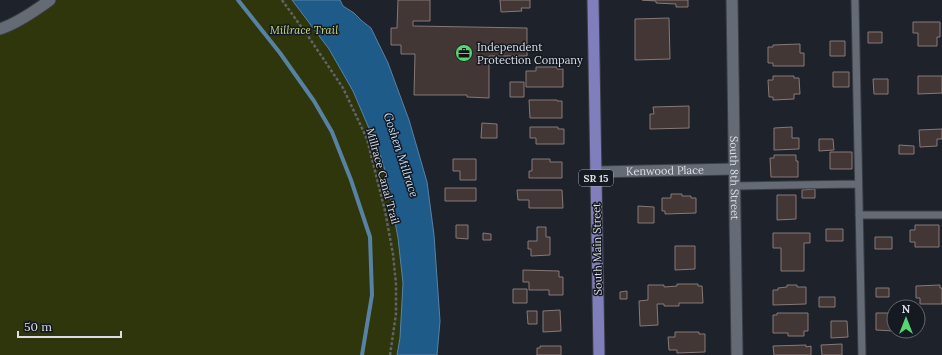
<svg xmlns="http://www.w3.org/2000/svg" width="942" height="355" font-family="Lora,serif">
  <style>
    .green { fill: #2f360b }
    .water { fill: #1f5b89; stroke: #5782a4 }
    .lines { fill: none; stroke-linecap: round; stroke-linejoin: round }
    .stream { stroke: #5782a4; stroke-width: 4 }
    .building { fill: #433735; stroke: #867876 }
    .service-casing { stroke: #3b3e45; stroke-width: 9 }
    .minor-casing { stroke: #3b3e45; stroke-width: 13 }
    .primary-casing { stroke: #3b3e45; stroke-width: 13 }
    .path { stroke: #5f636a; stroke-width: 2.5; stroke-dasharray: 3 2; stroke-linecap: butt }
    .service { stroke: #656b75; stroke-width: 7 }
    .minor { stroke: #656b75; stroke-width: 11 }
    .primary { stroke: #817ebc; stroke-width: 11 }
    .labels { text-anchor: middle; stroke-width: 3; stroke-linejoin: round; paint-order: stroke }
    .shield { fill: #151921; stroke: #a0a3aa; stroke-width: 1 }
    .shield-label { font-size: 10px; font-weight: bold; fill: #dbdee4 }
    .park-label { font-size: 11px; font-style: italic; fill: #cadf7c; stroke: #151921 }
    .poi-label { font-size: 11px; fill: #dbdee4; stroke: #151921; text-anchor: start }
    .street-label { font-size: 11px; fill: #dbdee4; stroke: #151921 }
    .water-label { font-size: 12px; font-style: italic; fill: #bfdefa; stroke: #151921 }
  </style>
  <rect width="100%" height="100%" fill="#1e232b"/>
  <path class="green" d="M57,0H319L410,196L413,355H0V33L38,13Z"/>
  <path class="water" d="M292,0H340L343,6L354,13L362,21L371,28L388,63L409,120L427,182L434,235L440,321L437,355H397L400,338L403,283L398,238L386,174L380,154L353,91L329,49Z"/>
  <g class="lines">
    <path class="stream" d="M238,0L280,53L314,101L332,132L351,180L370,237L372,295L362,355"/>
  </g>
  <path class="building" d="M398,0H430V21H413V26L527,28V56H489V98L467,97V95H414L415,54H401V45H391V28H397Z
    M500,0H530V8H521L522,11L501,12Z
    M642,0H688V7H676V4L656,3V1Z
    M669,18L670,59L635,60V19Z
    M913,22H940V37H937V46H918V33H913Z
    M868,32H882V43H868Z
    M830,41H845V56H830Z
    M800,44V53H804V66H773V63H768V47H773V45Z
    M536,67H557V69H563V87H526V71H536Z
    M833,72H849V87H833Z
    M773,76H794V78H799L800,94H794V99L773,100V97H769L768,80H773Z
    M918,76H942V93L918,94Z
    M873,79H888V94H874Z
    M510,82H524V97H510Z
    M529,100H557V101H562V118H530Z
    M689,106V128L650,129V114H654L653,107Z
    M482,123L497,124V138H481Z
    M530,127H558V129H564V144H536V138H530Z
    M792,127V138H799V149L774,150V128Z
    M942,129V139H937V146L920,147L919,130Z
    M819,139H833L834,150L819,151Z
    M899,145L914,146V154H899Z
    M830,152H852V169H830Z
    M774,155H796V161H798V177H771L770,158H774Z
    M453,159H476V180H460V171H453Z
    M532,159H550V162H562V178H529V171H532Z
    M445,188H476V201H445Z
    M815,189V198H802V190Z
    M517,190H562L563,208H529V200H518Z
    M671,194H682V196H691V198H696V213L665,214V211H662V198H671Z
    M777,195H796V219L777,220Z
    M638,206L654,207V223H638Z
    M456,225H468V239L456,238Z
    M915,225H939V247H915V242H910V230H915Z
    M537,227H546V237H550V255L531,256V249H528V241H537Z
    M826,229H843V241H826Z
    M483,233L491,234V240H483Z
    M773,233H810V243H804V271H781V248H773Z
    M875,237H892V249H875Z
    M675,246H695V269L675,270Z
    M523,270L559,271V277H563V295H549V290H529V282H523Z
    M677,284H698V286H702L703,303H679V306H664V304H657L658,325L640,326L639,301L648,300V285H664V287L677,286Z
    M787,285H797V287H806V304L773,305V290H778V288L787,287Z
    M940,285V288H942V304H920V298H916V286Z
    M876,288H889V297H876Z
    M513,289H527V303H513Z
    M627,291V299H620V292Z
    M819,297H835V307H819Z
    M560,310L561,331L543,332V311Z
    M527,311H537V324H528Z
    M777,313H808V331H804V336H788V333H773V315H777Z
    M876,313H894V331L876,330Z
    M831,321H847L848,337L831,338Z
    M675,332H699V334H705V352L677,353V350H669L668,337H675Z
    M842,344V355H822L821,345Z
    M806,345V347L811,346V355H774L773,346Z
    M540,346H561V355H537V348H540Z"/>
  <g class="lines">
    <g class="service-casing">
      <path id="service" d="M855,0L862,355
        M735,186L858,184
        M859,215H942"/>
    </g>
    <g class="minor-casing">
      <g id="minor">
        <path id="s1" d="M732,0L737,355"/>
        <path d="M0,29C18,23 35,11 50,0"/>
        <path id="s2" d="M596,172L734,169"/>
      </g>
    </g>
    <g class="primary-casing">
      <path id="primary" d="M593,0L599,355"/>
    </g>
    <path class="path" d="M282,0L310,39L343,88L353,109L367,139L385,211L393,254L396,284V314L390,355"/>
    <use href="#service" class="service"/>
    <use href="#minor" class="minor"/>
    <use href="#primary" class="primary"/>
  </g>
  <defs>
    <g id="office-disc" transform="scale(0.9)"><circle r="9.5" fill="#54d672" stroke="#151921"/><path d="M-6-3h4V-5.5h4V-3h4V5H-6ZM-1-4.5V-3h2v-1.5ZM-6 0V1H6V0Z" fill="#111"/></g>
  </defs>
  <g fill-rule="evenodd">
    <use href="#office-disc" x="464" y="53"/>
  </g>
  <g class="labels">
    <rect class="shield" x="579" y="170" width="34" height="16" rx="3"/>
    <g class="shield-label">
      <text x="596" y="182">SR 15</text>
    </g>
    <g class="park-label">
      <text x="304" y="34">Millrace Trail</text>
    </g>
    <g class="poi-label">
      <text x="477" y="51">Independent<tspan x="477" dy="13">Protection Company</tspan></text>
    </g>
    <g class="street-label">
      <text dy="4" stroke="none"><textPath href="#s2" startOffset="69">Kenwood Place</textPath></text>
      <text transform="translate(383 176) rotate(75)" y="4">Millrace Canal Trail</text>
      <text dy="4" stroke="none"><textPath href="#s1" startOffset="178">South 8th Street</textPath></text>
      <text transform="translate(597 249) rotate(-91)" y="4">South Main Street</text>
    </g>
    <g class="water-label">
      <text transform="translate(401 155) rotate(72)" y="4">Goshen Millrace</text>
    </g>
  </g>
  <g transform="translate(906 319)"><circle r="19" fill="#151921" stroke="#64686f"/>
  <path d="M0-3L7 15L0 10L-7 15Z" fill="#54d672"/>
  <text y="-6" font-size="11" font-weight="bold" text-anchor="middle" fill="#dbdee4">N</text>
  </g>
  <path d="M18 331v6h103v-6" fill="none" stroke="#dbdee4" stroke-width="2"/>
  <text x="24" y="331" font-size="12" fill="#dbdee4" stroke="#151921" stroke-width="3" paint-order="stroke">50 m</text>
</svg>
